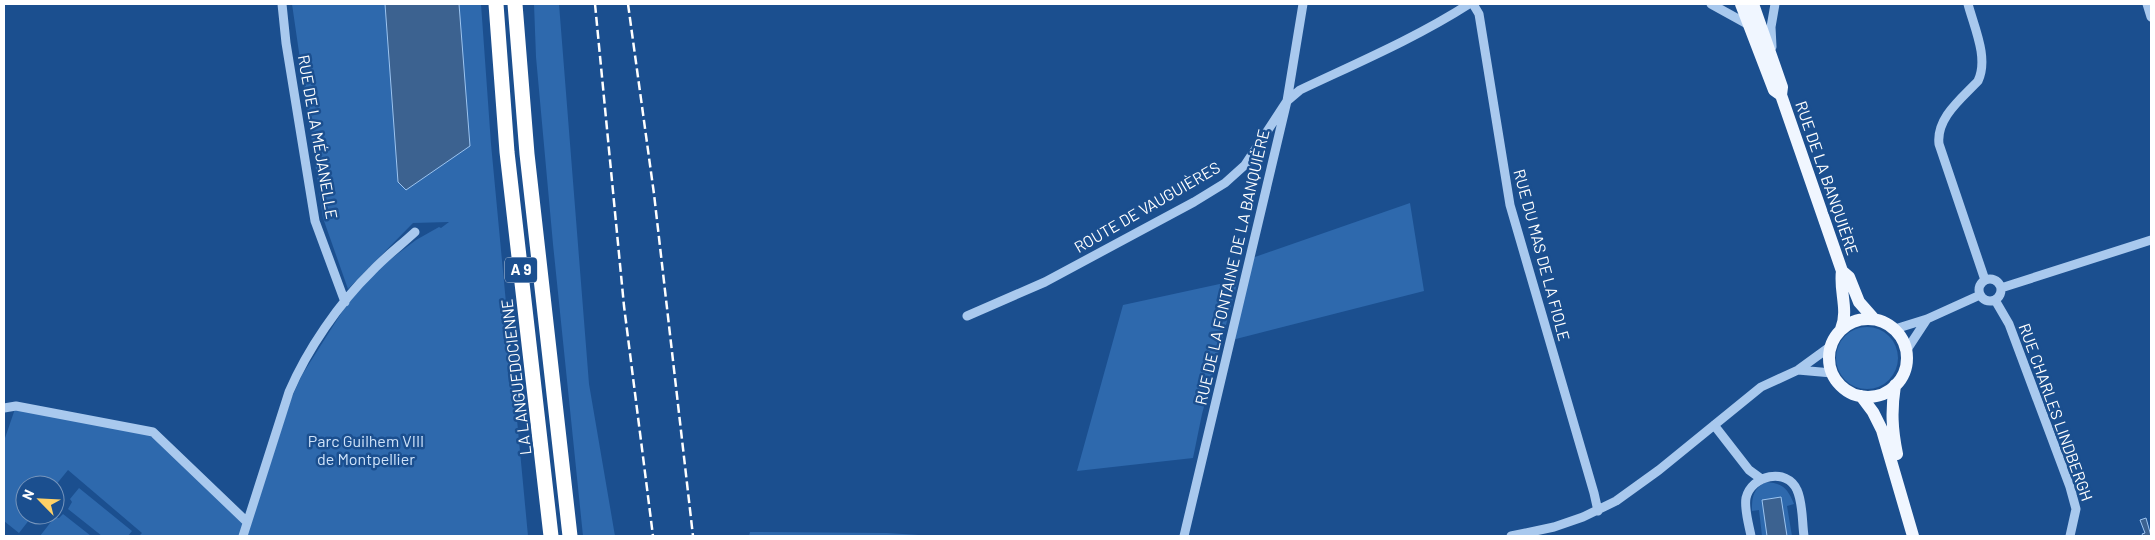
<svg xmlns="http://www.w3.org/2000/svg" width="2155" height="540" font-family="Barlow,sans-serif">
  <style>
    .green { fill: #2e69ad }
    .water { fill: #3c6290; stroke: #9cc4f0 }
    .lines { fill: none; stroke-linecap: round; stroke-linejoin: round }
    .minor { stroke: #a9c9ee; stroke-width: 9 }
    .major { stroke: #f0f6ff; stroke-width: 12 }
    .highway { stroke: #fff; stroke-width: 15 }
    .rail { stroke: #fff; stroke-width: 2.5; stroke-dasharray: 9 4; stroke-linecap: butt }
    .labels { text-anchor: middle; stroke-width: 5; stroke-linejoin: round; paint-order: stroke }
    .shield { fill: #1b4f8f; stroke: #bbcadd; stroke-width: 1 }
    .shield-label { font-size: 15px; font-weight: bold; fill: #fff }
    .street-label { font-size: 16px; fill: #fff; stroke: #1b4f8f }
    .park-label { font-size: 16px; fill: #cfe3fa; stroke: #1b4f8f }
  </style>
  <rect width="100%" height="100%" fill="#1b4f8f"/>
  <path class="green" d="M292,4H481L491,144L528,536H247L291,399L302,375L347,304L379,268L416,240L439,227L441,228L449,222L413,223L348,289L323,218Z
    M534,4H559L589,384L615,536H583L553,244L536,57Z
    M1410,203L1424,291L1232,340L1252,258Z
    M1238,280L1202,414L1193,458L1077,471L1123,305Z
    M1836 358a31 31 0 1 1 62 0a31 31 0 1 1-62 0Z
    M16,406L153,432L246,521L240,536H139L142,533L68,470L55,486L25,485V515H33L19,533L4,521V441Z
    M1766,482C1783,483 1788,489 1794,504L1787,506L1792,536H1762L1759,510L1752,511C1752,497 1753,489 1766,482Z
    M79,488L132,531L128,536H102L68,509L72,502L70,499Z
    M63,514L91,536H40L54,518H59Z
    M750,532L887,533L935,536H749Z"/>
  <path class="water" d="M385,4H459L470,146L406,190L398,182Z
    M1781,497L1787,536H1767L1762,500Z
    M2146,518L2151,536H2143L2142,534L2145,533L2140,520Z"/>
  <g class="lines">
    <path class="minor" d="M282,4L286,43L315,221L345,302
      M1473,4L1479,14L1510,205L1594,493L1598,511
      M1711,4L1749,25
      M1968,4C1974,27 1989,58 1978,81C1961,99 1936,118 1939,144L1985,280
      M2147,4L2151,17
      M1772,47L1771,27L1775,4
      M1979 290a11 11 0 1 1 22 0a11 11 0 1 1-22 0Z
      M2001,288L2151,240
      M1995,300L2009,324L2070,487L2076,509L2070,536
      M967,316L1045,282L1194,202L1225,183L1245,165L1287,101L1300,90C1357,63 1416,38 1469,4
      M1895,329L1927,319L1980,295
      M1906,351L1927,319
      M1798,370L1832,373
      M4,408L16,406L153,432L247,522
      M1714,425L1749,470L1760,478
      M243,536L289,392C307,350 339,303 372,271C385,257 401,245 415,232
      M1184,536L1287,101L1303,4
      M1511,536L1554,527L1583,517L1616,501L1659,470L1761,387L1798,370L1831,346
      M1751,536C1749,525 1744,509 1746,498C1751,475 1787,467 1797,490C1803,503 1802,522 1804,536"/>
    <path class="major" d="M1741,4L1774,90L1781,95
      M1753,4L1782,87L1781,95L1842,271C1839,291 1849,310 1841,329
      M1842,271L1849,277L1859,302L1874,319
      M1829 358a39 39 0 1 1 78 0a39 39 0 1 1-78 0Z
      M1895,385C1891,411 1892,429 1897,454
      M1861,396L1873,412L1882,430L1913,536"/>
    <path class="highway" d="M496,4L507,152L551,536
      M515,4L527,154L570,536"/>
    <path class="rail" d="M595,4L624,306L653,536
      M628,4L654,194L693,536"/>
  </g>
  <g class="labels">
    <rect class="shield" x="505" y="257.5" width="32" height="25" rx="4"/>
    <g class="shield-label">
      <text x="521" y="275">A 9</text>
    </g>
    <g class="street-label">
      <text transform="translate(318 137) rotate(80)" y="6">RUE DE LA MÉJANELLE</text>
      <text transform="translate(1827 178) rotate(71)" y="6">RUE DE LA BANQUIÈRE</text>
      <text transform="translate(1147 207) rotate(-30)" y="6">ROUTE DE VAUGUIÈRES</text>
      <text transform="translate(1542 255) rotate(75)" y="6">RUE DU MAS DE LA FIOLE</text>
      <text transform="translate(1232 267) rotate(-77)" y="6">RUE DE LA FONTAINE DE LA BANQUIÈRE</text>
      <text transform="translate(516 377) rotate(-97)" y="6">LA LANGUEDOCIENNE</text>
      <text transform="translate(2056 412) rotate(70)" y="6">RUE CHARLES LINDBERGH</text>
    </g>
    <g class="park-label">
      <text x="366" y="447">Parc Guilhem VIII<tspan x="366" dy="18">de Montpellier</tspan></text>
    </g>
  </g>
  <rect width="2155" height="540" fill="none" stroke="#ffffff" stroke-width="10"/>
  <g transform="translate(40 500) rotate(294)"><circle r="24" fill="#1b4f8f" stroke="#7695bc"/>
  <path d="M0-4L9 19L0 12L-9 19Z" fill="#ffd166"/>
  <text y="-8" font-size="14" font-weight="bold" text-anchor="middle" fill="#ffffff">N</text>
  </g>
</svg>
